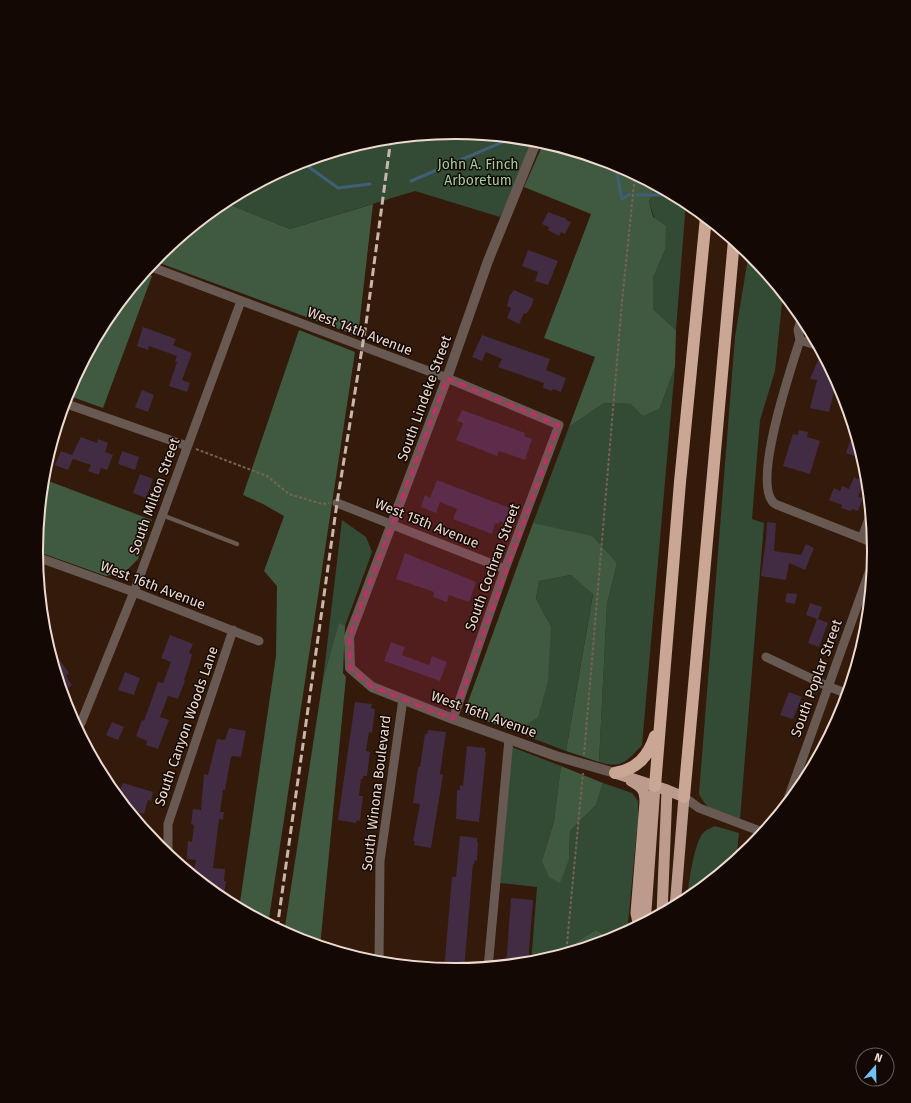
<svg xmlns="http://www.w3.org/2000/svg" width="911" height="1103" font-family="'Fira Sans',sans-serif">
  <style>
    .green { fill: #334b34 }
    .forest { fill: #3f5a40 }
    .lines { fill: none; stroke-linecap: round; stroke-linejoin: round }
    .stream { stroke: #405f77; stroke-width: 3 }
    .building { fill: #412c43 }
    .path { stroke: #786153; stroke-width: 2; stroke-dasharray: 3 2; stroke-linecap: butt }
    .service { stroke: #685952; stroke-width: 4.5 }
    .minor { stroke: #685952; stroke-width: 9 }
    .tertiary { stroke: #685952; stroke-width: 10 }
    .trunk { stroke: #bc9b8c; stroke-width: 11 }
    .motorway { stroke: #caa695; stroke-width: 12 }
    .rail { stroke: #cab7ab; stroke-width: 3; stroke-dasharray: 8 4; stroke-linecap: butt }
    .marked { fill: #c62c67; fill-opacity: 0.2; stroke: #c62c67; stroke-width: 3; stroke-dasharray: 8 5; stroke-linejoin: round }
    .labels { text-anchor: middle; stroke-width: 3; stroke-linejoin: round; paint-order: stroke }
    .park-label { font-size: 14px; fill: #9dce9f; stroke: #130803 }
    .street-label { font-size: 14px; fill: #eddbd0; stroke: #130803 }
    .rim { fill: none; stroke: #eddbd0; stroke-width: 2 }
  </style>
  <rect width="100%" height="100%" fill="#341a0a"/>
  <path class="green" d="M456,132L533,140L531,151L500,217L415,191L290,229L223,202L295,164L374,140Z
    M656,185L686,201L676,330L653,309V278L665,250L649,202Z
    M749,252L783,293L775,371L760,420L752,519L764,523L740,819C721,814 709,814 699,794L735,337Z
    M675,367L642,745C627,761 622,769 599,762L607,604L617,563L533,523L569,427L604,403L631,404L660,408Z
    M342,520L366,537L372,552L345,626L339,624L323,679Z
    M571,575L593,593L566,751L516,732L537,717L551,626L536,599L539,581Z
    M512,747L561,766L554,821L542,861L569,859L570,831L596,805L603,783L632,793L638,801V820L627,933L614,940L596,930L576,942L575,952L531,964L537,887L500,883Z
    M715,826L739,833L736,861L687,901C688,887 694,841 704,832C707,829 712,828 715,826Z"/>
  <path class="forest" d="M544,142L616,164L656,185L649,202L653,217L666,226L665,250L653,278V309L676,330L675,367L660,408L643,416L631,404L604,403L569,427L595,357L544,338L591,214L524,187Z
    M223,202L290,229L373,204L358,336L154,261Z
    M144,273L152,276L103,408L67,395L107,318Z
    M299,330L355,352L268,925L239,909L276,656L277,586L264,571L284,516L263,504L243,495Z
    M43,479L152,520L138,559L126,571L106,576L36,551Z
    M533,523L592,536L617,563L607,604L599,762L566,751L593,594L571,575L539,581L536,599L551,626L548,681L538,717L516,732L464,713Z
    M339,623L345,626L343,673L346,677L320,947L295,939L284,933L323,679Z
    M561,766L603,783L596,805L570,831L569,859L560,883L549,877L542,861L554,821Z
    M596,930L614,940L575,952L576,942Z"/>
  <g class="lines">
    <path class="stream" d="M302,162L338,188L370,184
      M615,164L622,199L630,194
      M411,181L512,138
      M637,195H673"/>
  </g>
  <path class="building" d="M548,212L567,219L566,220L571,222L565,234L561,232L559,236L548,230L549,227L542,224Z
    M528,250L558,261L548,285L535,281L538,272L522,266Z
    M514,290L534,299L531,307L526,314L524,313L519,324L507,318L511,308L507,306L509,297Z
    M143,327L176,339L173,345L192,353L182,380L190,383L187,392L169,386L177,362L175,361L177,356L149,346L148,350L137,346Z
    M482,335L550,359L546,370L566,378L561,392L553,389L552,391L543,388L544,383L498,367L502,359L486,352L482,361L472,357Z
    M822,351L837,380L829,412L810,408L817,380L810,379Z
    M142,390L154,395L148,412L135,407Z
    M462,410L525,433L524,436L532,439L525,460L499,451L497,456L456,440L463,423L457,421Z
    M799,430L808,432L807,437L820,441L810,474L783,466L793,434L798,435Z
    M81,437L97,443L98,439L108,443L105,452L113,455L107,470L101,468L99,475L88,471L91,465L73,459L68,470L55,465L61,451L72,455Z
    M850,441L859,444L864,459L846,453Z
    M122,451L139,457L135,470L118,464Z
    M140,474L153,479L146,498L133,493Z
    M854,477L864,482L858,497L863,498L858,511L852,509L851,511L841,508L842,505L829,500L834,488L840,491L842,486L849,489Z
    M437,480L510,508L504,523L500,521L498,524L495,523L492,534L453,519L457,509L440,502L436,513L421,507L425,495L430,498Z
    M767,522L776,523L774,551L801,555L806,544L814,548L805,570L789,563L786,580L761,576L766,539Z
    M405,553L476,582L469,602L449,595L447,602L433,597L434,592L396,579Z
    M787,593L797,594L795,604L785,602Z
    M810,603L822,607L818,619L828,623L819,647L808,643L817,619L806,615Z
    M170,635L193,644L189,653L192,654L190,663L184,680L185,681L178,699L168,696L160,717L169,720L158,749L146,745L147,741L136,736L142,720L144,721L158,682L163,683L171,662L161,658Z
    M391,642L405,647L402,655L429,665L432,656L447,662L440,681L384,661Z
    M53,658L55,662L59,659L69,673L66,676L72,685L62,693Z
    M125,672L140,678L134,695L118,690Z
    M789,692L802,697L793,719L780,715Z
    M355,702L372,704L371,708L375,709L372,733L369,732L366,751L370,752L367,776H363V779H361L359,796H363L360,821L357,820L356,823L338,820Z
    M112,722L124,727L118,740L106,735Z
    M229,728L246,731L241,757L233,756L231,757L225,790H223L220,812H224L223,820L219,819L213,868L225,869L224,881H226L223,901L193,876L196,860L187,859V853L188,841L192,842L194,825L191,824L193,809L201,810L204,774L208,775L217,739L225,740Z
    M428,730L446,732L440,774L443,775L431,848L414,845L415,841H413L420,804L413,803L418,767H420L425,734H427Z
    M467,746L485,748V752H486L479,822L456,819L457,790H460V785L463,786Z
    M123,783L153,792L151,801L148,800L144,814L126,809L122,804L125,794L119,792Z
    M460,836L477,838V842H478L477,861L475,860L474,865L473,864L464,970L455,971L444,970L452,877H456Z
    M511,898L533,900L528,964L506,966Z"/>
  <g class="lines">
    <path class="path" d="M196,449L267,476L289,494L322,504L329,503
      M584,755L622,302L635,174
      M566,954L583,773"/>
    <path class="service" d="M162,515L237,544"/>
    <path class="minor" d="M149,266L447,378L559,425L505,569L453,719
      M802,316L798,330L800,340C791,368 754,477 772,501C774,504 777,505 780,506L874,543
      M800,340L819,346
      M64,403L187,446
      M337,503L505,569
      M862,538L871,513
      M37,557L134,592L259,641
      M766,657L827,686L848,694
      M81,723L134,592L241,301
      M684,797L699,808L765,833
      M784,810L875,556
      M168,855V824L233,630
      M379,963L380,861L403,699
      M488,968L509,739"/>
    <path class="tertiary" d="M537,140L488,261L447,378L349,637L350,668L372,687L453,719L556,756L615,773"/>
    <path class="trunk" d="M615,773L667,790L662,914
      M631,781C642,787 645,790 645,802L636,913L639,927
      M667,790L684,797L675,908
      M645,924L655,786"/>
    <path class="motorway" d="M615,773C637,769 648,757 655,736
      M655,786L680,482L706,217
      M684,797L734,240"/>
    <path class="rail" d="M277,929L337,503L366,324L391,138"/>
  </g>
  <path class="marked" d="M447,378L559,425L453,719L372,687L350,668L349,637Z"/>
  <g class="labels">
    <g class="park-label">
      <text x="478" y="169">John A. Finch<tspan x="478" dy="16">Arboretum</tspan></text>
    </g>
    <g class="street-label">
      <text transform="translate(360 331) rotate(21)" y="5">West 14th Avenue</text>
      <text transform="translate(424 398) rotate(-70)" y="5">South Lindeke Street</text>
      <text transform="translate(154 496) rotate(-70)" y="5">South Milton Street</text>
      <text transform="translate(427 523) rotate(22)" y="5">West 15th Avenue</text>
      <text transform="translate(492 567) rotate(-70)" y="5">South Cochran Street</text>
      <text transform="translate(153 585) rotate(21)" y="5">West 16th Avenue</text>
      <text transform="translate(816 678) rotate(-70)" y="5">South Poplar Street</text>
      <text transform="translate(484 714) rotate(20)" y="5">West 16th Avenue</text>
      <text transform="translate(186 726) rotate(-71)" y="5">South Canyon Woods Lane</text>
      <text transform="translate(376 793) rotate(-83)" y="5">South Winona Boulevard</text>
    </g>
  </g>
  <path d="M0 0H911V1103H0ZM43 551a412 412 0 1 1 824 0a412 412 0 1 1-824 0Z" fill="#130803" fill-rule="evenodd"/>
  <path class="rim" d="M43 551a412 412 0 1 1 824 0a412 412 0 1 1-824 0Z"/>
  <g transform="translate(875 1067) rotate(20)"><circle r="19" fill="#130803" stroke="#6a5c55"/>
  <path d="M0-3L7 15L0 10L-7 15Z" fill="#70c2f4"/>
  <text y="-6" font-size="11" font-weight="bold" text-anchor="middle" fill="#eddbd0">N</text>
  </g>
</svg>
